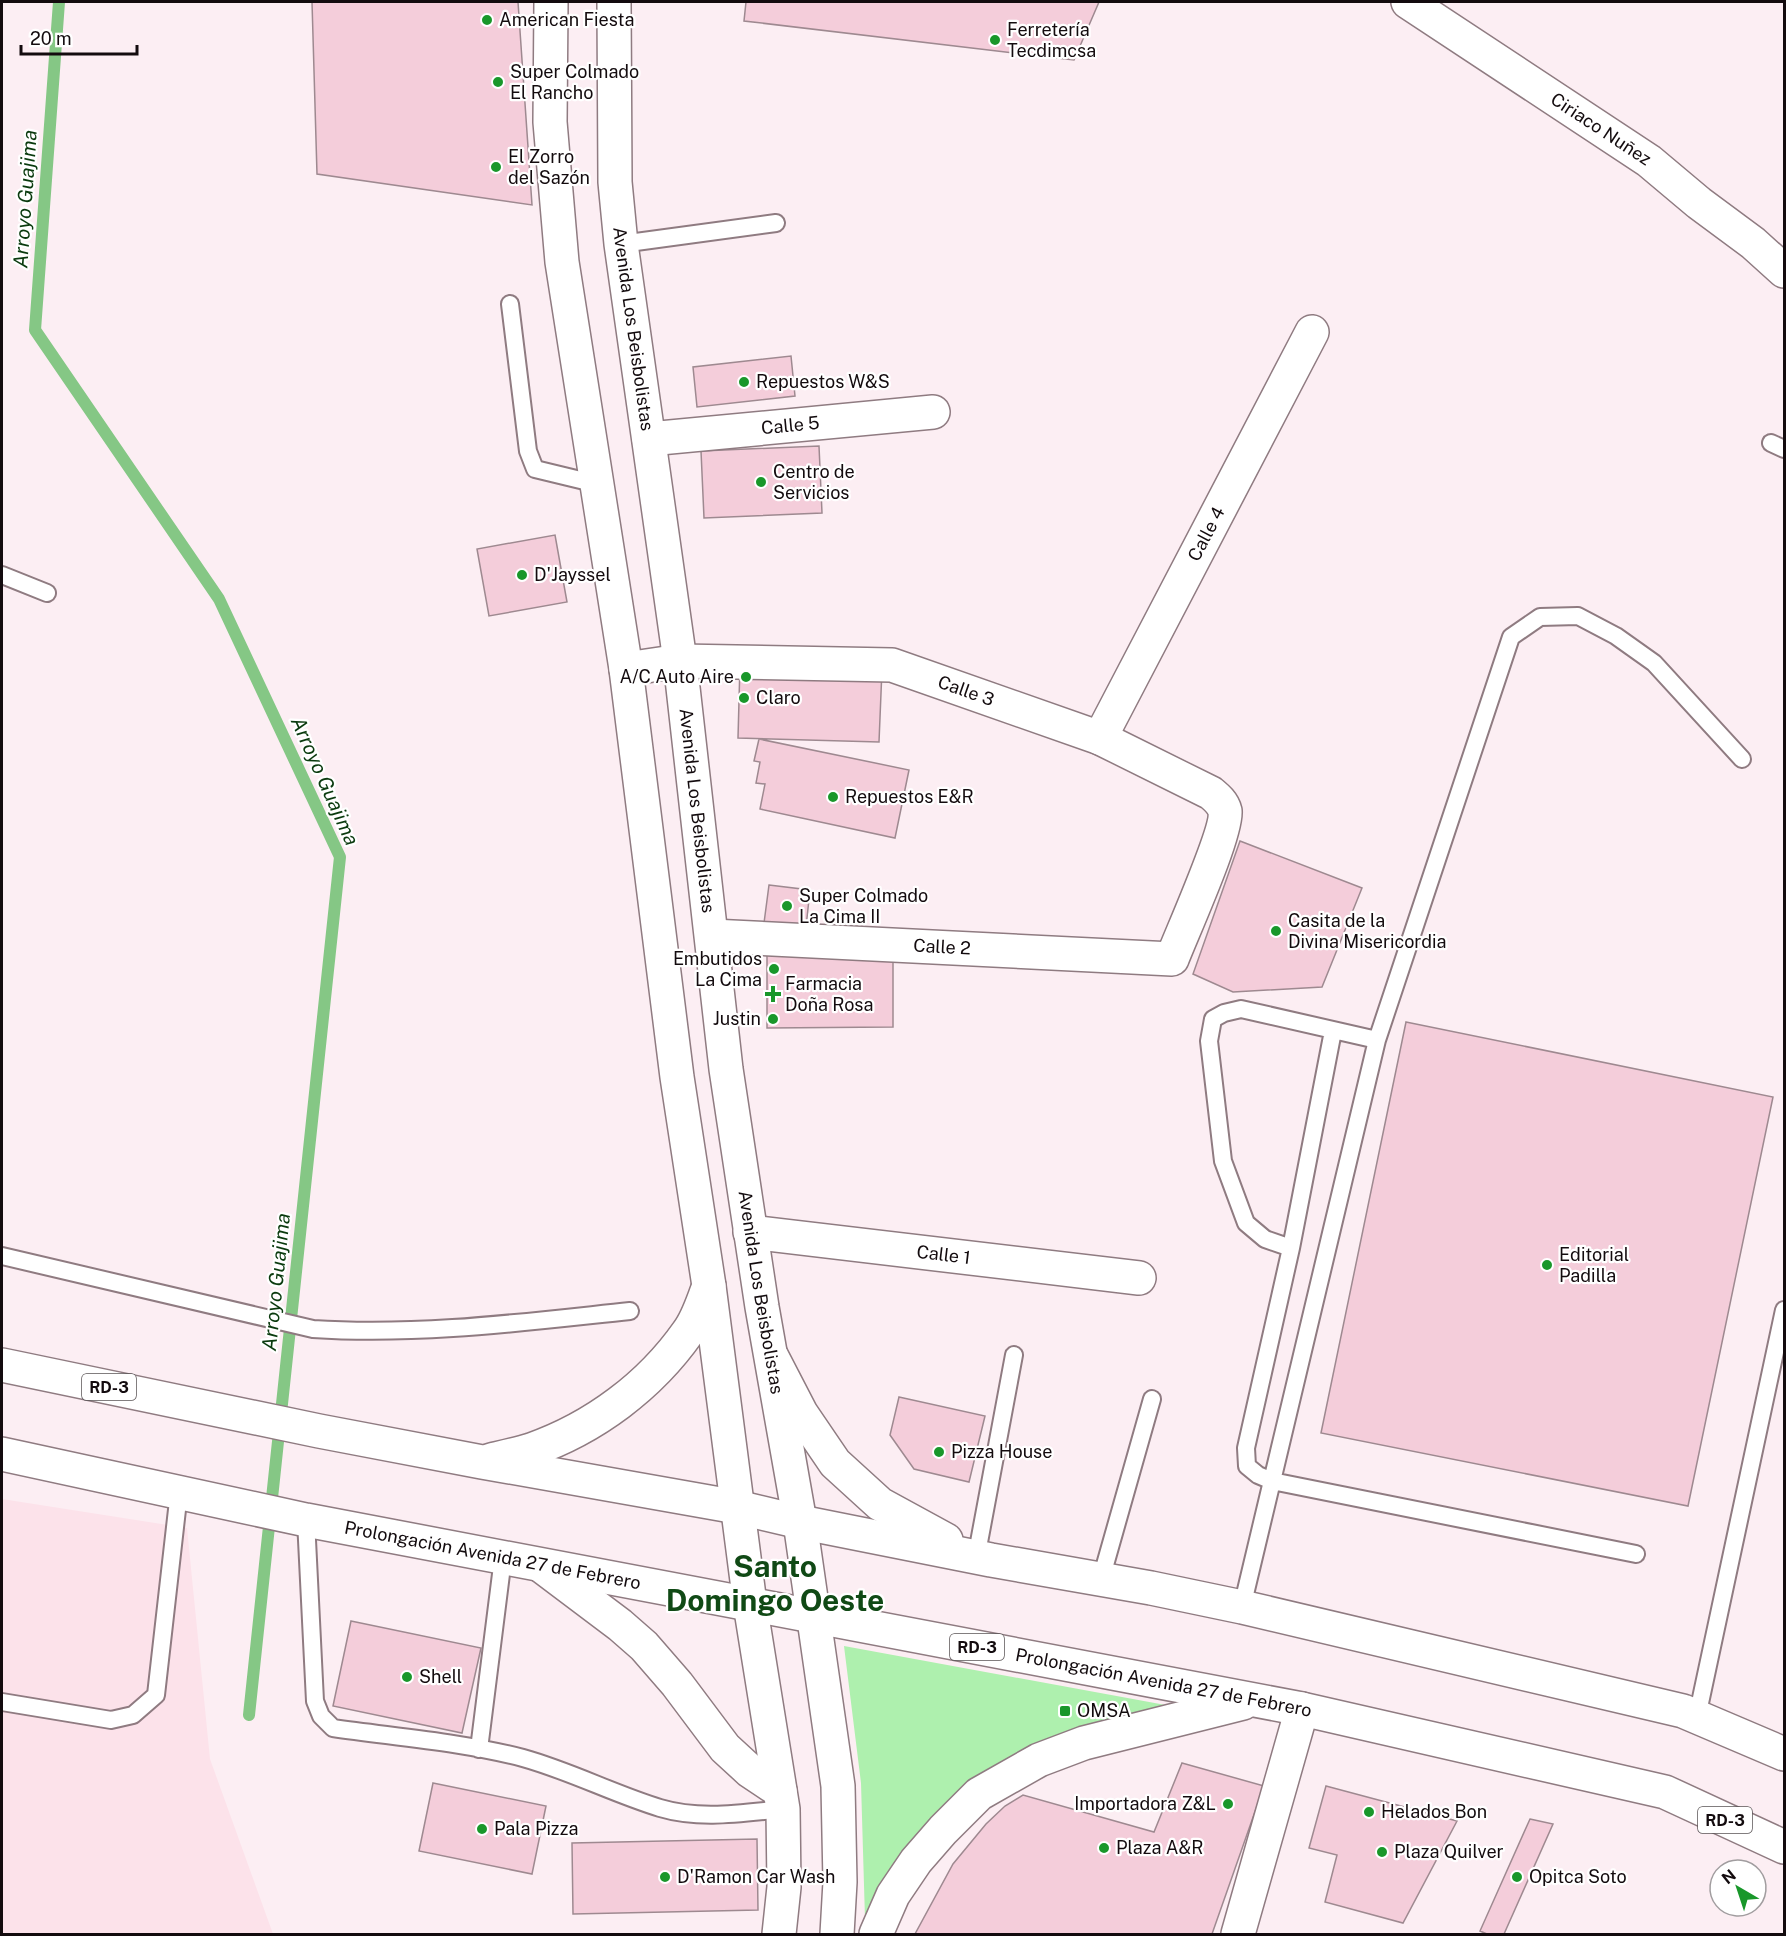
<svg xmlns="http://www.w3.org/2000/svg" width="1786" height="1936" font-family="'Public Sans',sans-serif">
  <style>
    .built { fill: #fce2ea }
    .green { fill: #aef0ae }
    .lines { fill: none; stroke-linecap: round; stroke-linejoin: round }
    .stream { stroke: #85c785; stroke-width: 12 }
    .building { fill: #f4cdda; stroke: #9e8990; stroke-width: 1.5 }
    .service-casing { stroke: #8f7b81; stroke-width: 20 }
    .minor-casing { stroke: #8f7b81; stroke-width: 36 }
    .secondary-casing { stroke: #8f7b81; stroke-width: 36 }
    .primary-casing { stroke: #8f7b81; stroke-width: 36 }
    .service { stroke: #fff; stroke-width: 16 }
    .minor { stroke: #fff; stroke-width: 33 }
    .secondary { stroke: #fff; stroke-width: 33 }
    .primary { stroke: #fff; stroke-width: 33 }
    .poi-dot { fill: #19972a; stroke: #fff; stroke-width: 2 }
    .labels { text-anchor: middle; stroke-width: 4.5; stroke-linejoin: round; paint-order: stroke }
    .shield { fill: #fff; stroke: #5a5456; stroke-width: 1.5 }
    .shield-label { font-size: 16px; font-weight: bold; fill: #130b0e }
    .poi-label { font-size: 18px; fill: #130b0e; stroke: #fff; text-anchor: start }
    .street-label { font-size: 18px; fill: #130b0e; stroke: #fff }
    .water-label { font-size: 20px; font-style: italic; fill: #0a3a0e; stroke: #fff }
    .town-label { font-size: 30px; font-weight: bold; fill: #104915; stroke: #fff }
  </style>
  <rect width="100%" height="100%" fill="#fceef3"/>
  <path class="built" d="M2,1499L187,1528L210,1759L273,1934H2Z"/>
  <path class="green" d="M844,1646L1171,1706L1072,1732L865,1919L861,1783Z"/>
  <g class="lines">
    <path class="stream" d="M59,2L35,330L219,599L340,857L249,1715"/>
  </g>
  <path class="building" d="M312,2H518L532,205L317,174Z
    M746,2H1099L1074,60L744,21Z
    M791,356L795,396L697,407L693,367Z
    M819,446L822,513L704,518L701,451Z
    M555,535L567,602L489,616L477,549Z
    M740,664L882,669L879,742L738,738Z
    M759,739L909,770L895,838L760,809L765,784L756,783L760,762L754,761Z
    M1240,841L1362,888L1322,987L1233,992L1193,974Z
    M769,885L810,890L806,927L764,923Z
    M893,950V1027L767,1028V951Z
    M1406,1022L1773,1097L1688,1506L1321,1433Z
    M899,1397L985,1416L969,1482L914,1469L890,1435Z
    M351,1621L481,1648L462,1733L333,1706Z
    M1182,1763L1264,1786L1212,1934H915L953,1864L986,1824L1005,1806L1023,1795L1154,1832Z
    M433,1783L546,1806L532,1874L419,1851Z
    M1326,1786L1457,1821L1403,1923L1325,1902L1337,1855L1309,1848Z
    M1530,1819L1553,1824L1504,1934H1487L1480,1931Z
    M757,1839L758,1910L573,1914L572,1843Z"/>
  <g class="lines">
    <g class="service-casing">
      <path id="service" d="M621,244L776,223
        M510,304L528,451L535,469L597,484
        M1771,443L1784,449
        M2,575L47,593
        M1333,1031L1291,1248L1246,1448L1247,1466L1258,1475L1272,1481L1636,1554
        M1377,1040L1511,637L1540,617L1578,616L1616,636L1654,663L1742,759
        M2,1256L313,1329C419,1336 525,1322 630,1311
        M306,1520L315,1701L321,1716L333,1728C395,1737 462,1742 523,1758C570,1771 614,1794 660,1808C700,1820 742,1813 783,1809
        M977,1553L1014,1355
        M1101,1579L1152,1399
        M1242,1607L1377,1040L1241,1009L1224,1013L1213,1019L1209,1041L1223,1161L1246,1223L1265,1239L1291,1248
        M2,1702L111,1720L133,1715L156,1695L179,1492
        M1697,1717L1784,1310
        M479,1749L503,1558"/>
    </g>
    <g class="minor-casing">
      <g id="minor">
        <path id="s1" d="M1408,2L1649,161L1699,203L1753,243L1784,271"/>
        <path id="s2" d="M649,439L933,412"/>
        <path id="s3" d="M626,669L680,661L892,665L1100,738L1211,793C1217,798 1223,803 1225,811C1228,831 1182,933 1172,959L712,936"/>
        <path id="s4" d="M1100,738L1312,332"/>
        <path id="s5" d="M750,1232L1139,1278"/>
        <path d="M1238,1934L1302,1709"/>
      </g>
    </g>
    <g class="secondary-casing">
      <g id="secondary">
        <path d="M551,2L550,122L562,262L626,669L677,1077L709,1286L750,1604L783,1809L784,1887L779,1934"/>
        <path id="s6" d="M614,2L615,182L621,244L680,661L726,1069L762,1307L800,1522L838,1786L840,1882L837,1934"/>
      </g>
    </g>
    <g class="primary-casing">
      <g id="primary">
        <path d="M772,1357L801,1413L835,1463L880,1504L946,1540"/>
        <path d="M2,1365L319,1431L482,1462L737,1507L800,1522L991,1560L1151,1588L1242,1607L1683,1711L1784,1754"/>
        <path id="s7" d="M2,1454L306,1520L1302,1709L1665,1792L1784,1847"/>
        <path d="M491,1460C504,1457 518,1454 531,1450C594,1428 650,1386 688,1332C698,1319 703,1301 709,1286"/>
        <path d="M543,1567L620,1625L644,1646L677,1684L725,1748L750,1771L780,1791"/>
        <path d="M876,1934L893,1895L916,1861L943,1830L979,1794L1039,1760L1084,1743L1243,1703"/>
      </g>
    </g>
    <use href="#service" class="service"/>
    <use href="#minor" class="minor"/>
    <use href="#secondary" class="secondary"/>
    <use href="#primary" class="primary"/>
  </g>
  <g class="poi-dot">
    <circle cx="487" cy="20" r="6"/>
    <circle cx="995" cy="40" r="6"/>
    <circle cx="498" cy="82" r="6"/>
    <circle cx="496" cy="167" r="6"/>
    <circle cx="744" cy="382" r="6"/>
    <circle cx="761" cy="482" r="6"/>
    <circle cx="522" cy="575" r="6"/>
    <circle cx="746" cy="677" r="6"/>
    <circle cx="744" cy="698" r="6"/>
    <circle cx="833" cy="797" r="6"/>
    <circle cx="787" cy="906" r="6"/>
    <circle cx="1276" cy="931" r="6"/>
    <circle cx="774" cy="969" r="6"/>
    <path d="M770 985h6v6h6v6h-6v6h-6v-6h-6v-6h6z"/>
    <circle cx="773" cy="1019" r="6"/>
    <circle cx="1547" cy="1265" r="6"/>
    <circle cx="939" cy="1452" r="6"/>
    <circle cx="407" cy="1677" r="6"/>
    <rect x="1059" y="1705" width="12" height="12" rx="3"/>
    <circle cx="1228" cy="1804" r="6"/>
    <circle cx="1369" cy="1812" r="6"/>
    <circle cx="482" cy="1829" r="6"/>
    <circle cx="1104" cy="1848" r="6"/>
    <circle cx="1382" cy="1852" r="6"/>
    <circle cx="665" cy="1877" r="6"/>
    <circle cx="1517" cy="1877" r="6"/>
  </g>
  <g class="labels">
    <g class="shield">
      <rect x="82" y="1374" width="54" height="26" rx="4.5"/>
      <rect x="950" y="1634" width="54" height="26" rx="4.5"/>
      <rect x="1698" y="1807" width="54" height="26" rx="4.5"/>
    </g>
    <g class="shield-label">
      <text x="109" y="1393">RD-3</text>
      <text x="977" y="1653">RD-3</text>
      <text x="1725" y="1826">RD-3</text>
    </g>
    <g class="poi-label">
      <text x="499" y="26">American Fiesta</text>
      <text x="1007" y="36">Ferretería<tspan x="1007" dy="21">Tecdimcsa</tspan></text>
      <text x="510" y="78">Super Colmado<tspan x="510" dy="21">El Rancho</tspan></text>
      <text x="508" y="163">El Zorro<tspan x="508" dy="21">del Sazón</tspan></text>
      <text x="756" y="388">Repuestos W&amp;S</text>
      <text x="773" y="478">Centro de<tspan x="773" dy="21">Servicios</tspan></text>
      <text x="534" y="581">D'Jayssel</text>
      <text x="734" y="683" text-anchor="end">A/C Auto Aire</text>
      <text x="756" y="704">Claro</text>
      <text x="845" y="803">Repuestos E&amp;R</text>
      <text x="799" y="902">Super Colmado<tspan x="799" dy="21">La Cima II</tspan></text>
      <text x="1288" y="927">Casita de la<tspan x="1288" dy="21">Divina Misericordia</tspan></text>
      <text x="762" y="965" text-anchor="end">Embutidos<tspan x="762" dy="21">La Cima</tspan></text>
      <text x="785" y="990">Farmacia<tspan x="785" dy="21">Doña Rosa</tspan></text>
      <text x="761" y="1025" text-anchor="end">Justin</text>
      <text x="1559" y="1261">Editorial<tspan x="1559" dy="21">Padilla</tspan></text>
      <text x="951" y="1458">Pizza House</text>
      <text x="419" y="1683">Shell</text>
      <text x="1077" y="1717">OMSA</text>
      <text x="1216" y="1810" text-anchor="end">Importadora Z&amp;L</text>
      <text x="1381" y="1818">Helados Bon</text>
      <text x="494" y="1835">Pala Pizza</text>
      <text x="1116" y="1854">Plaza A&amp;R</text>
      <text x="1394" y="1858">Plaza Quilver</text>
      <text x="677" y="1883">D'Ramon Car Wash</text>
      <text x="1529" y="1883">Opitca Soto</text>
    </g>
    <g class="street-label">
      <text dy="6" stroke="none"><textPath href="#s1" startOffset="231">Ciriaco Nuñez</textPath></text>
      <text dy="6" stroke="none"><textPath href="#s6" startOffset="328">Avenida Los Beisbolistas</textPath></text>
      <text dy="6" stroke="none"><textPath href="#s2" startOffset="142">Calle 5</textPath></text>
      <text dy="6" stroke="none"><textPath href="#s4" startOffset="230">Calle 4</textPath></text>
      <text dy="6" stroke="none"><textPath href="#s3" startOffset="345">Calle 3</textPath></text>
      <text dy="6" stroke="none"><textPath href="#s6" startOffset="814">Avenida Los Beisbolistas</textPath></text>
      <text transform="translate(942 947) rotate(3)" y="6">Calle 2</text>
      <text dy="6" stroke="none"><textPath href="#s5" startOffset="195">Calle 1</textPath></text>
      <text dy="6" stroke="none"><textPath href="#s6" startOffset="1300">Avenida Los Beisbolistas</textPath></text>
      <text dy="6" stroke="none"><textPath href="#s7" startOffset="501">Prolongación Avenida 27 de Febrero</textPath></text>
      <text dy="6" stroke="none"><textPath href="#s7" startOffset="1184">Prolongación Avenida 27 de Febrero</textPath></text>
    </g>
    <g class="water-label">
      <text transform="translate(25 199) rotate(-86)" y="7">Arroyo Guajima</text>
      <text transform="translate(325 781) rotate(66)" y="7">Arroyo Guajima</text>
      <text transform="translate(276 1282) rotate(-84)" y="7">Arroyo Guajima</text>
    </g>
    <g class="town-label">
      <text x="775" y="1577">Santo<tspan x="775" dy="34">Domingo Oeste</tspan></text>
    </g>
  </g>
  <rect width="1786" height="1936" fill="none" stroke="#130b0e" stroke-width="6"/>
  <g transform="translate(1738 1888) rotate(321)"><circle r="28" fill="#ffffff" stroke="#a19d9f" stroke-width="1.5"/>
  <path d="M0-4.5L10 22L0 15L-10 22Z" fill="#19972a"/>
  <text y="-9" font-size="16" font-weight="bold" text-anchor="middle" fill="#130b0e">N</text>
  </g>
  <path d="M21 45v9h116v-9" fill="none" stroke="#130b0e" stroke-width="3"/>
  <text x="30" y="45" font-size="18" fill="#130b0e" stroke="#ffffff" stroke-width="4.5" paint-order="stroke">20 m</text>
</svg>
